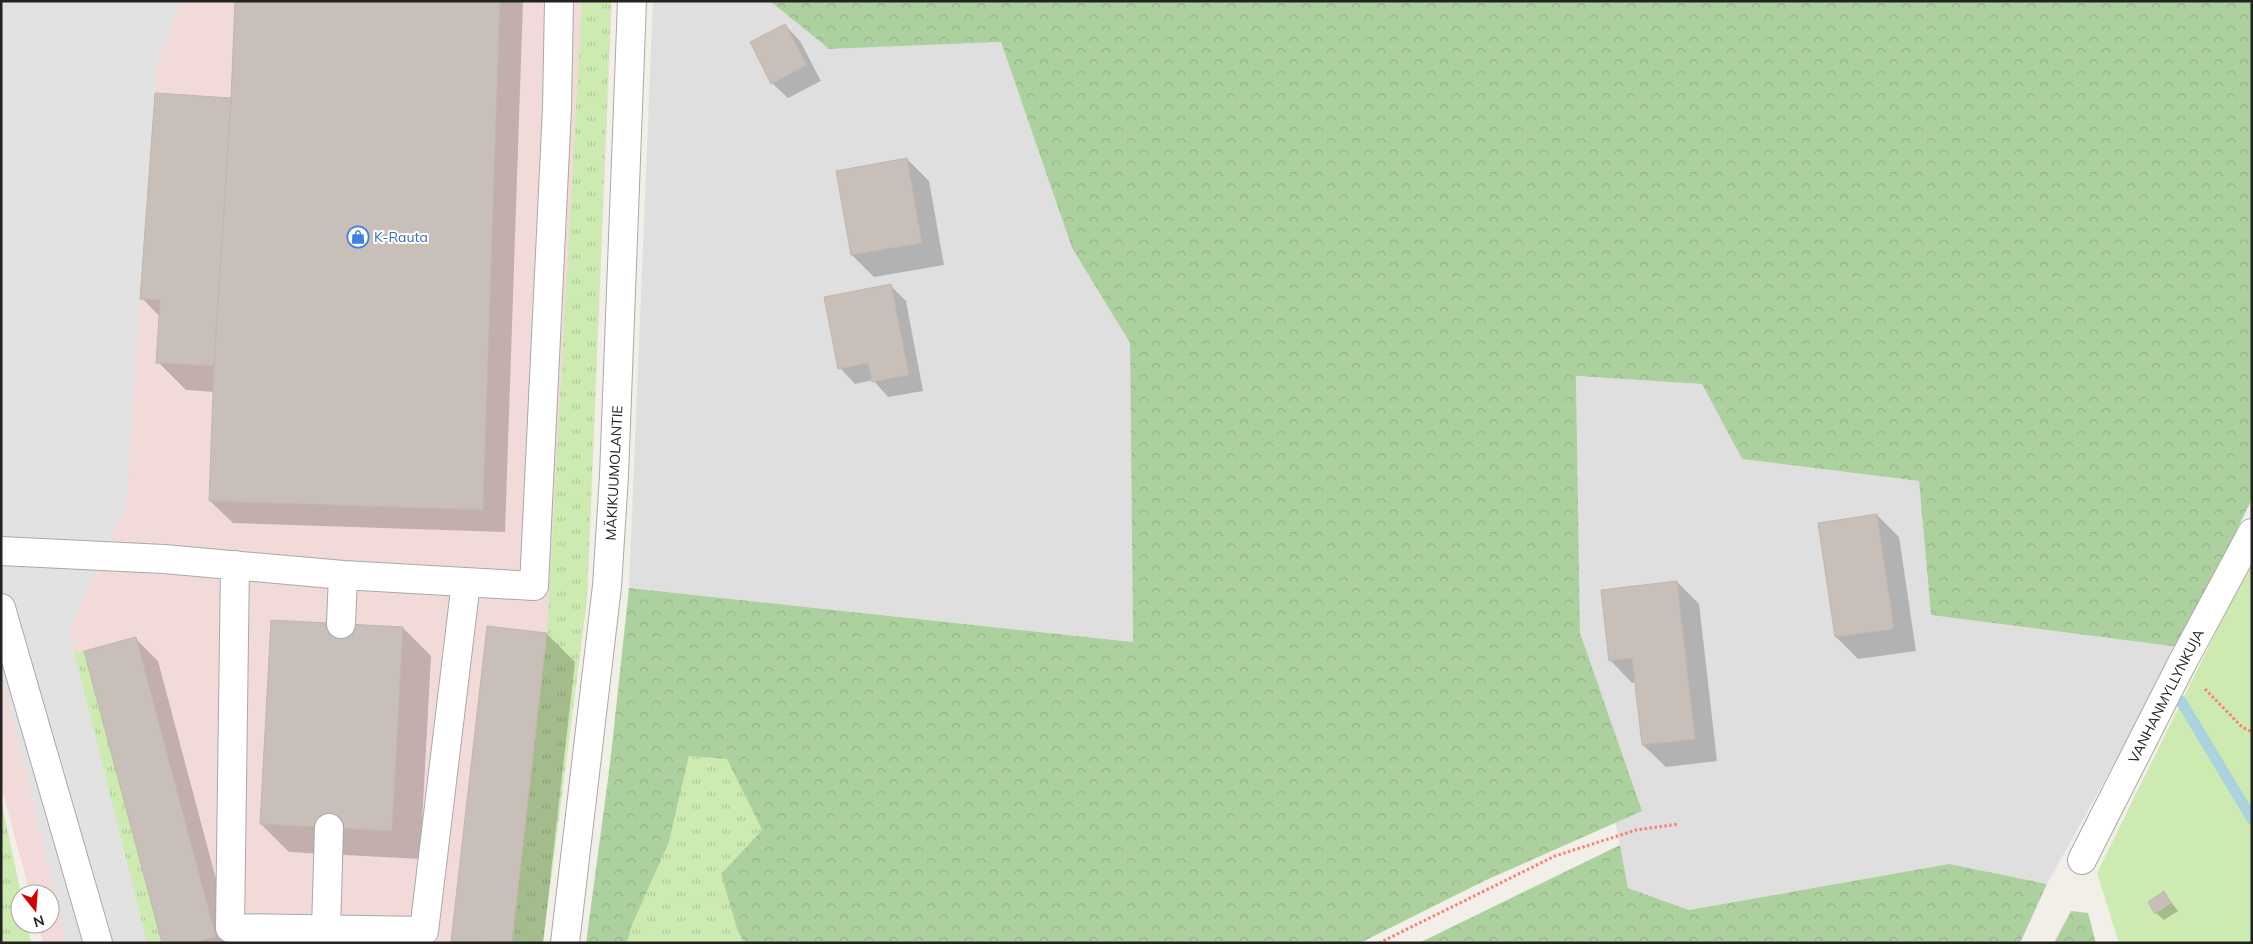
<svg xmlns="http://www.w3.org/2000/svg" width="2253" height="944" font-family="Mulish,sans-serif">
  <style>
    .residential { fill: #e0dfdf }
    .commercial { fill: #f2dad9 }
    .grass { fill: url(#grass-tufts) }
    .forest { fill: url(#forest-crowns) }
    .garden { fill: #cdebb0 }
    .parking { fill: #e2e2e2 }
    .shadow { fill: #0003 }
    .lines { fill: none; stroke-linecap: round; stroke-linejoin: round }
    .stream { stroke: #aad3df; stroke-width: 11 }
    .building { fill: #c7bfb8; stroke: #c4b6ab }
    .minor-casing { stroke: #a9a9a9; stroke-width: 30 }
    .path { stroke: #fa8072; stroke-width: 3; stroke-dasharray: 2.5 2.5; stroke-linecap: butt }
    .minor { stroke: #fff; stroke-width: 28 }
    .labels { text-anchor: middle; stroke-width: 4; stroke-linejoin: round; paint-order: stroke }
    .shop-label { font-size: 14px; fill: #366cbe; stroke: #fff; text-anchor: start }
    .street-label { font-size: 14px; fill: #222; stroke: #fff }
  </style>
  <defs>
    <pattern id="grass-tufts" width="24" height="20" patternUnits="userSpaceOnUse" patternTransform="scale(1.25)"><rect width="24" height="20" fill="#cdebb0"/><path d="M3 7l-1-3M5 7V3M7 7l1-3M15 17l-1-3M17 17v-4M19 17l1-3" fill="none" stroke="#b0c997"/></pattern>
    <pattern id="forest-crowns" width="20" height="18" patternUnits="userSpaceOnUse" patternTransform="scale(1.25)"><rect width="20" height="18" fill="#add19e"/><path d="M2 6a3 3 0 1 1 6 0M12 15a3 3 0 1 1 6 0" fill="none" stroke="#95b388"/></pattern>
  </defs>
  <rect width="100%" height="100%" fill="#f2efe9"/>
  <path class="residential" d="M653,1H770L829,49L1001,42L1072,248L1130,343L1133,642L629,588Z
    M1576,376L1702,384L1742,459L1919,481L1931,615L2179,647L2047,884L1949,864L1689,910L1628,888L1580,633Z"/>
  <path class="commercial" d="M1,1H612L587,599L543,943H43L38,924H50V894H30L1,785Z"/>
  <path class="grass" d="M582,1H611L587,599L543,943H512L547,633Z
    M84,651L162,943H147L74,652Z
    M689,756L727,758L762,830L721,874L737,929L744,943H627L632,925L669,842Z
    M1,800L21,894L20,924H27L31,943H1Z"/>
  <path class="forest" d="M770,1H2252V499L2179,647L1931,615L1919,481L1742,459L1702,384L1576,376L1580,633L1642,811L1484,881L1360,943H744L737,929L721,874L762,830L727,759L689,756L669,842L632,925L627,943H586L610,764L629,588L1133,642L1130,343L1072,248L1001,42L829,49Z
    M1620,845L1628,888L1689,910L1949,864L2047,884L2020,943H1419Z
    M2071,911L2088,913L2096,943H2054Z"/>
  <path class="garden" d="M2252,559V943H2119L2097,873Z"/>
  <path class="parking" d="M1,1H181L157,64L126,506L69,631L147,943H67L1,670Z"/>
  <path class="shadow" d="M236,1H523L505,532L233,523L210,501L215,392L186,390L158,362L160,317L142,298L233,99Z
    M785,25L800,41L821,81L788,98L772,83Z
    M907,159L929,181L944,265L874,277L852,255Z
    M890,285L906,301L923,391L888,397L873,380L855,384L840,368Z
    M1877,515L1899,537L1916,651L1858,659L1836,637Z
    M1677,582L1699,604L1717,761L1666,767L1643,745L1636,682L1632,683L1610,660Z
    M403,628L431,656L420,859L289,852L261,824Z
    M488,628L547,634L575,662L543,943H454L452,941Z
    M136,639L158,661L233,943H163Z
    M2164,893L2178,911L2164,920L2156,913Z"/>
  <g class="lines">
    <path class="stream" d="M2181,701L2252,819"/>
  </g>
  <path class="building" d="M235,1H500L483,510L209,501L214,366L231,98Z
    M785,24L807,65L771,84L750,42Z
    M155,93L231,98L214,366L156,363L160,300L140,299Z
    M907,158L922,243L851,255L836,171Z
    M891,284L909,375L872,382L868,363L838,369L824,297Z
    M1877,514L1894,629L1835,637L1818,523Z
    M1677,581L1695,739L1642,745L1632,658L1609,661L1601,590Z
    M271,620L403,627L392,831L260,824Z
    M487,626L547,633L512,943L451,941Z
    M136,637L216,937L194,943H162L84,651Z
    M2164,891L2171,903L2155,914L2148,902Z"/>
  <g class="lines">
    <g class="minor-casing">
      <path id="minor" d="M1,551L164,559L343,575L534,586L557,108L559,1
        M235,565L230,928L424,931L466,582
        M1,608L98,943
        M341,624L343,575
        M2082,860L2181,665L2252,533
        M326,930L329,828
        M565,943L607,586L614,476L632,1"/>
    </g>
    <path class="path" d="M2205,689L2242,727L2252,732
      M1379,943L1555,856L1636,830L1679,824"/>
    <use href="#minor" class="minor"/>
  </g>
  <defs>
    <g id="shop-ring" transform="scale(1.125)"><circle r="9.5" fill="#fff" stroke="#3f7fe0" stroke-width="1.5"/><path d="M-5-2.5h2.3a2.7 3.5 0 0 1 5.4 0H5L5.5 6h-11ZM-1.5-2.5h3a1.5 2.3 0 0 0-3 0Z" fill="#3f7fe0"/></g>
  </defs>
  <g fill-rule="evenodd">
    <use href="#shop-ring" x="358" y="237"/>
  </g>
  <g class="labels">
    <g class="shop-label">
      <text x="374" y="242">K-Rauta</text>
    </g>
    <g class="street-label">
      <text transform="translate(614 473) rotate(-87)" y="5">MÄKIKUUMOLANTIE</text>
      <text transform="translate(2166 696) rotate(-63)" y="5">VANHANMYLLYNKUJA</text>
    </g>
  </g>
  <rect width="2253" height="944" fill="none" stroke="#222222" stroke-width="5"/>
  <g transform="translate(35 909) rotate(163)"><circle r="24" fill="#ffffff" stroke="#a7a7a7"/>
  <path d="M0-4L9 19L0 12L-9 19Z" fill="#d40000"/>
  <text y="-8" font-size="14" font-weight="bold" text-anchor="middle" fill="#222222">N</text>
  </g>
</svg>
